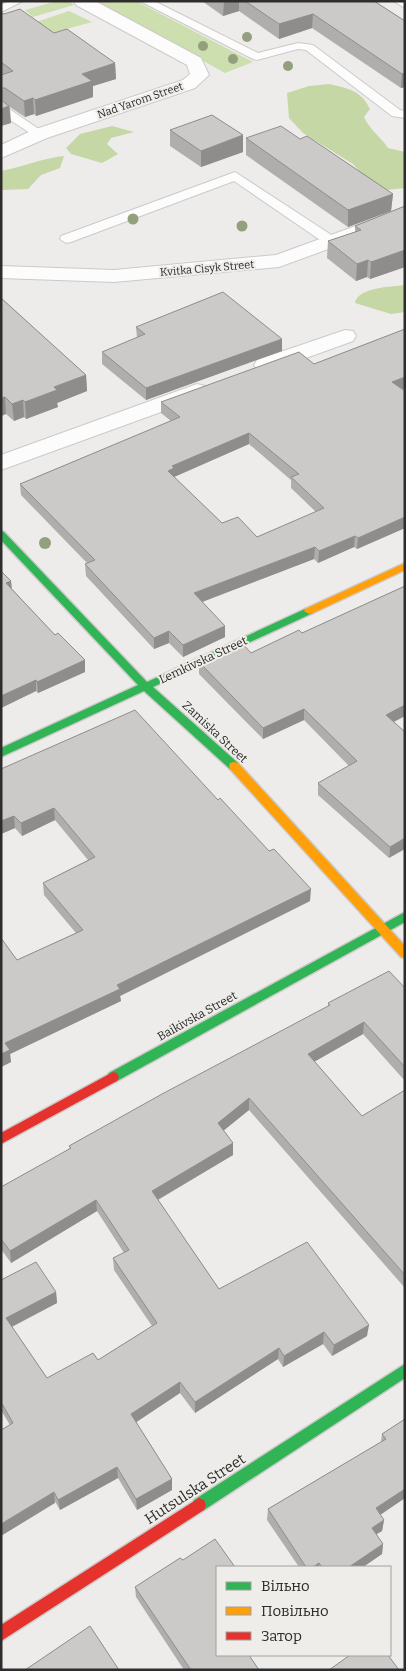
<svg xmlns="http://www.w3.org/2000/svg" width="406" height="1671" font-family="Bitter,serif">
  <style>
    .green { fill: #cddfaf }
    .forest { fill: #c4d7a5 }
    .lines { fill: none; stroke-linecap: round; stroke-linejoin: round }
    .lane-casing { stroke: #cbcac9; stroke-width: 2 }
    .street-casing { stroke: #cbcac9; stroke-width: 2 }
    .fast-casing { stroke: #cbcac9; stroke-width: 3 }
    .slow-casing { stroke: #cbcac9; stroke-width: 3 }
    .jam-casing { stroke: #cbcac9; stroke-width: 3 }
    .lane { fill: #fcfcfc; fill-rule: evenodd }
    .street { fill: #fcfcfc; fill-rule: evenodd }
    .fast { fill: #30b455; fill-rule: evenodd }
    .slow { fill: #ff9f0a; fill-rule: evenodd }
    .jam { fill: #e5322d; fill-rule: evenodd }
    .tree { fill: #94a07d }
    .wall { fill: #afaeac; fill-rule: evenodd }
    .shaded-wall { fill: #8e8d8c }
    .building { fill: #cbcac8; stroke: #8e8d8c; fill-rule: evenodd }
    .labels { text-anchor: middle; stroke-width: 4; stroke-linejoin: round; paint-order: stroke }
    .far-street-label { font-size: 11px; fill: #2e2d2c; stroke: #eeede9 }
    .street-label { font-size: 12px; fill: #2e2d2c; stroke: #eeede9 }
    .near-street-label { font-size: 15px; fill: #2e2d2c; stroke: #eeede9 }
  </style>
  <rect width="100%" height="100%" fill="#edecea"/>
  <path class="green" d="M57,1H69L74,5L33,17L25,10Z
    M95,1H136L253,62L225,73Z
    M69,11L92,22L52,33L36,22Z"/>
  <path class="forest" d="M330,84C348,89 361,90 370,109L364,117C369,129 381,137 388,148L405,152V188L377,191L353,164L303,133L289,118L287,93L309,86Z
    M112,126L134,132L111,138L107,144L118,154L102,163L71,154L66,148L80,134Z
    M64,156L60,168L41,175L28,189L1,190V171C23,167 43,158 64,156Z
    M405,285V312L391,314L355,303C358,287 391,287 405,285Z"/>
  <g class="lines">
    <g class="lane-casing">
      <path id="lane" d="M9,1H23L1,12V5Z
        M140,1H154L258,53L298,43L313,45L400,110L405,111V118L392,116L306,50L298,49L257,60L253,59Z
        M393,1H405V8Z
        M1,106H5L46,134L40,138L36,137L1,114Z
        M235,172L336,238L337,241L336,244H326L234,181L71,242L66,243L60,239L61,236Z"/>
    </g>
    <g class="street-casing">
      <path id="street" d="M74,1H95L201,58L209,75L195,88L47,138L1,158V145L33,130L183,80L190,74L187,65L76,5Z
        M405,208V221L279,267L114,282L1,278V266L114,270L276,255Z
        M345,330L353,331L356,336L353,341L273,370L265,372L257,370L254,365L257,360Z
        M197,384L205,386L208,391L205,396L1,470V455Z"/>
    </g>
    <g class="fast-casing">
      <path id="fast" d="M1,531L4,532L147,682L305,609H313L314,611L313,613L153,687L238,763L239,766L238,769H230L144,691L1,757V748L138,685L1,540Z
        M405,912V922L117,1081L113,1082L109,1081L107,1077L109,1073Z
        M405,1364V1378L204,1510L199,1512L194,1510L192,1505L194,1500Z"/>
    </g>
    <g class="slow-casing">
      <path id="slow" d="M405,563V570L313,613L309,614L304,611L305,609Z
        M234,762L238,763L405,946V958L401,957L230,769L229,766L230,763Z"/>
    </g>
    <g class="jam-casing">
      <path id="jam" d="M113,1072L117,1073L119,1077L117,1081L1,1144V1133Z
        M199,1498L204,1500L206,1505L204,1510L1,1641V1625Z"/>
    </g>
    <use href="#lane" class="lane"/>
    <use href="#street" class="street"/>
    <use href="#fast" class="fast"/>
    <use href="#slow" class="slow"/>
    <use href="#jam" class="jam"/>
  </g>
  <g class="tree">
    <circle cx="247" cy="37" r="5"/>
    <circle cx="203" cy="46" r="5"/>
    <circle cx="233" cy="59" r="5"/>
    <circle cx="288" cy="66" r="5"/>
    <circle cx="133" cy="219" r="5.5"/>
    <circle cx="242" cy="226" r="5.5"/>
    <circle cx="45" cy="543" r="6"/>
  </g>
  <path class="wall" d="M202,1H374L405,21V87L401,88L312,28L279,39L239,11L223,16Z
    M1,13L54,33L115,63L116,79L93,86V97L36,116L34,114L25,117L10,107L11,123L1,126Z
    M170,130L243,135V152L201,167L170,146Z
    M246,138L300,139L393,194L391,211L348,227L246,155Z
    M405,206V267L370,279L367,277L356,281L327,258L328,241L355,232V226Z
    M1,298L86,375L87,391L57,403L58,407L26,419L24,417L14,421L6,414L1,416Z
    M136,327L282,339V351L146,400L102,364V352L137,338Z
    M405,329V388L402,389L405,391V528L357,549L354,547L318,563L314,559L202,602L225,637L183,657L169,643L154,649L86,576L85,564L87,563L21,495L20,484L171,421L161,413V402L314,364ZM249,444L291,480V488L316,512L257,537L222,523L174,477Z
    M1,571L11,581L12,589L55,635L85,660V672L38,693L36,691L1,708Z
    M405,586V716L394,722L405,732L389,858L318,795V783L349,766L304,720L263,739L199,674V662L251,653L302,633Z
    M1,769L310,901L120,996L121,1001L10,1054L11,1062L1,1067L17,960L76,933L44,895L43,883L88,860L55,820L22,836L15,828L1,834Z
    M405,988V1081L363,1034L314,1061L362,1116L405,1090V1288L249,1110L223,1131L233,1155L158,1200L219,1289L367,1336L332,1356L323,1344L283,1367L278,1359L195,1413L180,1393L136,1422L172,1479V1490L137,1510L118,1478L60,1510L1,1410V1280L56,1292L57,1303L12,1327L47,1378L98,1360L152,1326L114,1270L113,1258L124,1253L97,1211L11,1263L1,1249V1187L70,1149L69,1146L328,1007V1003Z
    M405,1419V1498L380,1515L384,1520L382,1531L376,1534L383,1544L382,1554L363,1567H299L267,1520L268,1509L381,1442L382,1434Z
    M135,1587L217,1655L259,1670H184L136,1597Z"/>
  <path class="shaded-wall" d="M226,1H239V11L223,16L224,2Z
    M313,14L312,28L279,39V24Z
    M115,63L116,79L93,86V97L36,116L35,100L82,74Z
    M405,73V87L401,88L402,74Z
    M33,98L34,114L25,117L24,101Z
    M9,106L11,123L1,126V109Z
    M243,135V152L201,167V151Z
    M393,194L391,211L348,227V210Z
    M405,250V267L370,279L371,262Z
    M368,260L367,277L356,281L357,264Z
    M282,339V351L146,400V388Z
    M86,375L87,391L57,403L58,407L26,419L25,402L54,387Z
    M405,377V388L392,393V382Z
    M5,397L6,414L1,416V398Z
    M23,400L24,417L14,421L12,404Z
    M249,433V444L174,477L168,471L172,466Z
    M405,517V528L357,549L358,538Z
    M355,536L354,547L318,563L319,551Z
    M315,547L314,559L194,605V593Z
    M11,581L12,593L6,583Z
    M225,626V637L183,657V645Z
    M169,631V643L154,649V638Z
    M85,660V672L38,693L37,682Z
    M36,680V691L1,708V696Z
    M405,705V716L385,726L386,715Z
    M304,709V720L263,739V728Z
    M54,808L55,820L22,836L21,823Z
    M14,816L15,828L1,834V821Z
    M405,838V849L389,858L390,847Z
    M311,889L310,901L120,996L121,1001L10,1054L11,1062L1,1067V1054L5,1043L117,985Z
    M364,1022L363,1034L307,1066L308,1054Z
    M249,1098V1110L218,1135V1123Z
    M233,1143V1155L152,1203V1191Z
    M96,1200L97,1211L11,1263L10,1251Z
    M56,1292L57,1303L7,1329L6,1318Z
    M369,1325L367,1336L332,1356L334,1345Z
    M324,1332L323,1344L283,1367L284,1356Z
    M279,1348L278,1359L195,1413V1402Z
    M180,1382V1393L132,1425L131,1414Z
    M117,1467L118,1478L60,1510L58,1500Z
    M172,1479V1490L137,1510L136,1499Z
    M405,1489V1498L374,1519L376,1508Z
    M54,1492L55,1503L1,1536V1524Z
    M384,1520L382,1531L370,1538L372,1528Z
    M383,1544L382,1554L363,1567H349Z
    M319,1563V1567H313Z"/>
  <path class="building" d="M245,1H374L405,21V73L402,74L313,14L279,24Z
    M20,9L54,33L67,29L115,63L82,74L92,81L35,100L33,98L24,101L5,88H1V75L13,71L1,62V13L4,14Z
    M1,100L9,106L1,109Z
    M212,115L243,135L201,151L170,130Z
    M281,126L300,139L307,136L393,194L348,210L246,138Z
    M405,206V250L371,262L368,260L357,264L328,241L361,230L355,226Z
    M223,292L282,339L146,388L102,352L145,334L136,327Z
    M1,298L86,375L54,387L57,390L25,402L23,400L12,404L5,397L1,398Z
    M405,329V377L392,382L405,391V517L358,538L355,536L319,551L315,547L194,593L225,626L183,645L169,631L154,638L85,564L95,560L20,484L180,417L161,402L299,352L314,364ZM249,433L299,474L291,477L324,508L257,537L238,517L222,523L168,471L174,468L172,466Z
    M1,571L11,581L6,583L55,635L58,633L85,660L37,682L36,680L1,696Z
    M405,586V705L386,715L405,732V838L390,847L318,783L357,761L304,709L263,728L199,662L242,643L251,653L299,630L302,633Z
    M135,710L218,800L220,798L269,851L274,849L311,889L117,985L120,989L5,1043L10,1050L1,1054V938L17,960L83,930L43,883L95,857L54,808L21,823L14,816L1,821V769Z
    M389,971L405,988V1067L364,1022L308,1054L362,1116L405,1090V1275L249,1098L218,1123L233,1143L152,1191L219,1289L307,1242L369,1325L334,1345L324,1332L284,1356L279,1348L195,1402L180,1382L131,1414L172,1479L136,1499L117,1467L58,1500L54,1492L1,1524V1430L13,1423L1,1402V1280L36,1262L56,1292L6,1318L47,1378L93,1353L98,1360L157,1323L113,1258L129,1250L96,1200L10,1251L1,1239V1187L71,1148L69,1146L162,1094L330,1005L328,1003Z
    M405,1419V1489L376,1508L384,1520L372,1528L383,1544L349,1567H322L319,1563L313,1567H306L268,1509L386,1439L382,1434Z
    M215,1539L235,1567H217V1655H249L259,1670H191L135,1587L180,1558L183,1560Z
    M90,1626L119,1670H25Z
    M350,1655H388L399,1670H329Z"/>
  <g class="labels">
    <g class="far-street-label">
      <text transform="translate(140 100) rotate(-19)" y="4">Nad Yarom Street</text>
      <text transform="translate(207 268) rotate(-5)" y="4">Kvitka Cisyk Street</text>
    </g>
    <g class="street-label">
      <text transform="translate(203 660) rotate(-25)" y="4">Lemkivska Street</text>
      <text transform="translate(215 732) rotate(43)" y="4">Zamiska Street</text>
      <text transform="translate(197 1016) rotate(-29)" y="4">Baikivska Street</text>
    </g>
    <g class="near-street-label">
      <text transform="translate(195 1489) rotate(-33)" y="5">Hutsulska Street</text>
    </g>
  </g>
  <rect width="406" height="1671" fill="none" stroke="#2e2d2c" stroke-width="5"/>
  <rect x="216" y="1566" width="175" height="90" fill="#eeede9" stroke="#a1a09d"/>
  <rect x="226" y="1582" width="25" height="8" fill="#30b455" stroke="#a1a09d"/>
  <text x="261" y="1591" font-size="15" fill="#2e2d2c">Вільно</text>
  <rect x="226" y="1607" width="25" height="8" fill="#ff9f0a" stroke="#a1a09d"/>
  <text x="261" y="1616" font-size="15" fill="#2e2d2c">Повільно</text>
  <rect x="226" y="1632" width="25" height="8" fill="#e5322d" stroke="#a1a09d"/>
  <text x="261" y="1641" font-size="15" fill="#2e2d2c">Затор</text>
</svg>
